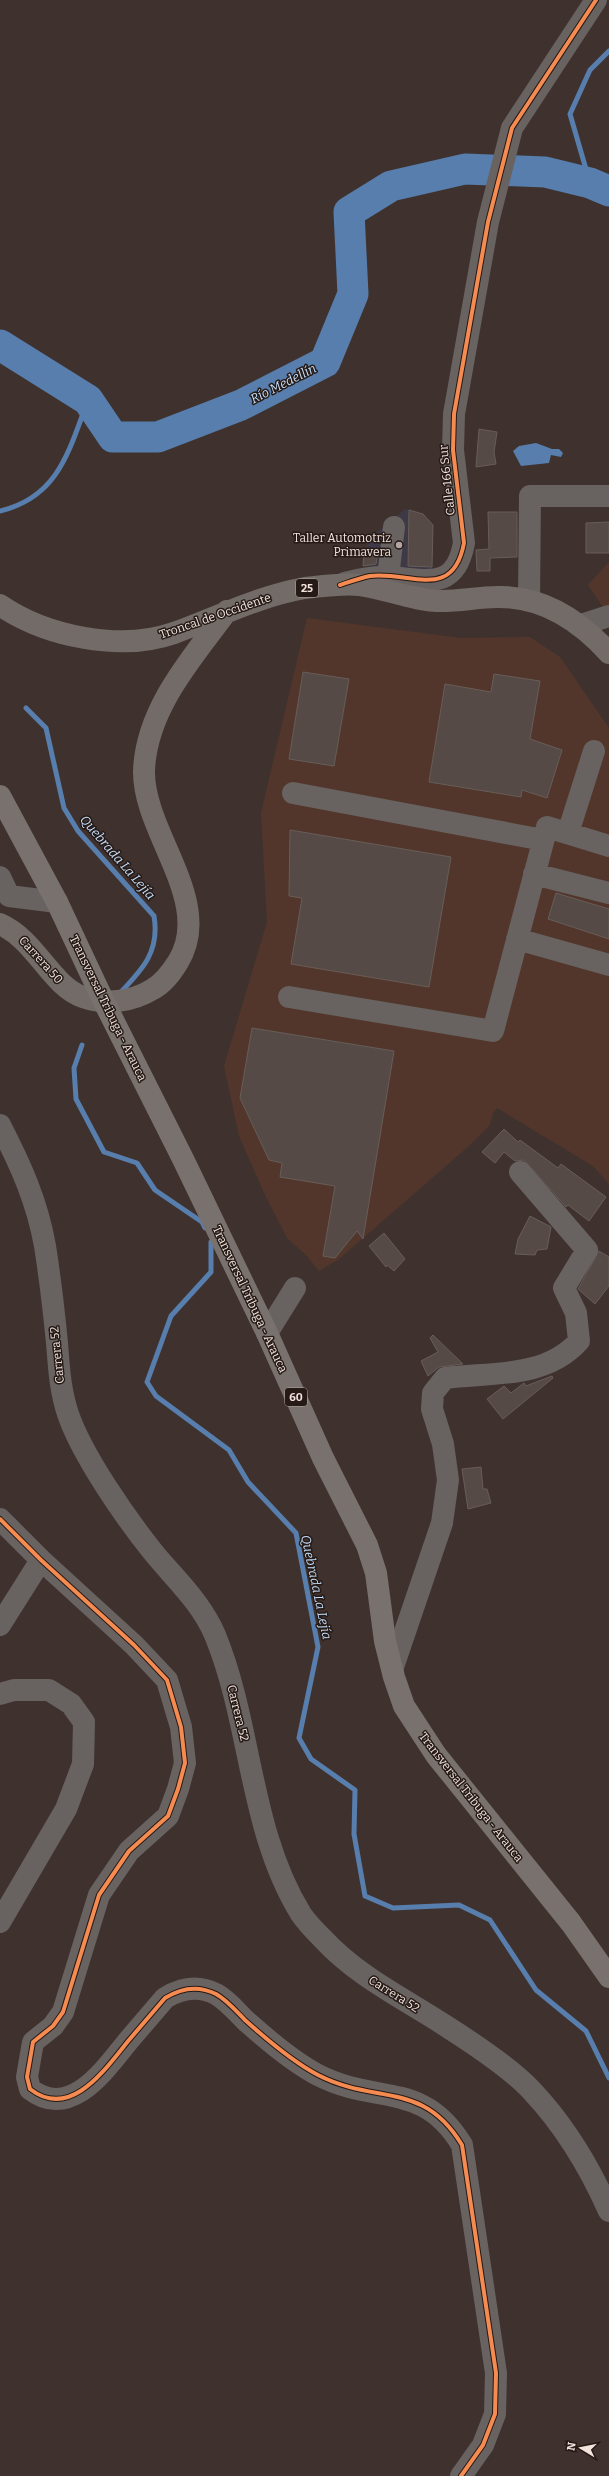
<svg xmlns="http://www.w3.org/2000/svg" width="609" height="2476" font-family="Bitter,serif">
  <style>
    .commercial { fill: #3e3947 }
    .built { fill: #52362b }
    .water { fill: #577eac }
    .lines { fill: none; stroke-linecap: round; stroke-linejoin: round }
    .stream { stroke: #577eac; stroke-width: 5 }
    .river { stroke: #577eac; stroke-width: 31 }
    .building { fill: #554a46; stroke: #685d59 }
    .minor { stroke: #686260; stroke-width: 22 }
    .major { stroke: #726b67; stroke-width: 22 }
    .highway { stroke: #79716d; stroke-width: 22 }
    .cycleway-casing { stroke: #251a16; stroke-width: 6 }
    .cycleway { stroke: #f68b52; stroke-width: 4 }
    .poi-dot { fill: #b3a5a0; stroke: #251a16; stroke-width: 1.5 }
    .labels { text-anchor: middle; stroke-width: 3; stroke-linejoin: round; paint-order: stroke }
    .shield { fill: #251a16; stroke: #b4a7a1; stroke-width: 1 }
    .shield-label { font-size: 11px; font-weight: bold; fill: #f2e3dd }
    .street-label { font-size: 12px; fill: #f2e3dd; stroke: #251a16 }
    .poi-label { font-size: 12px; fill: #f2e3dd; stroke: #251a16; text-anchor: end }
    .water-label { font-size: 13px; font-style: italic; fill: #c5dffc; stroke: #251a16 }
  </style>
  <rect width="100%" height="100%" fill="#3f322e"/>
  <path class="commercial" d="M405,509L423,514L433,527L432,573L363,566L368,540Z"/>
  <path class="built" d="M609,562V616L588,585Z
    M307,618L461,638L530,637L560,657L609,728V1184L593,1166L497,1108L493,1113L490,1125L470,1145L339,1259L319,1271L306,1255L287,1238L266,1197L239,1136L224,1066L267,922L261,813Z"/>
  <path class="water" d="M536,443L552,449H559L563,453L561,457L551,455L549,463L521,466L513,451L519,446Z"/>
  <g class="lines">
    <path class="stream" d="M590,183L570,114L590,70L609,51
      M0,511C59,497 69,450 88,400
      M26,708L46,728L64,808L78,831L154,916C160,951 143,969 120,993
      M82,1045L74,1068L76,1099L104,1152L137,1163L155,1190L202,1222L205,1228
      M211,1242V1272L171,1316L147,1382L156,1396L229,1450L248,1482L296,1533L318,1647L299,1738L311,1759L355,1790L354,1834L365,1896L393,1908L459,1905L490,1920L536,1990L586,2031L609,2078"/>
    <path class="river" d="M0,345L88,400L113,437H158L241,405L325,362L353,294L349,212L391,186L465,169L545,172L590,183L609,191"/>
  </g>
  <path class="building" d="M479,429L497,432L494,452L496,464L476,467Z
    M409,510L423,514L433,525L432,567L408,566Z
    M488,512H517V557L490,558V571H477L476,550L489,549Z
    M609,522V553H586V523Z
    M364,551L378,552L376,564L363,566Z
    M303,672L349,679L334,766L289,759Z
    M494,674L540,681L530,739L562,750L547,798L522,790L521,797L429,782L445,684L491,692Z
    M290,830L451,857L429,987L291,964L302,898L289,896Z
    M556,893L609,909V939L548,919Z
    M252,1028L394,1051L363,1239L357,1231L335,1258L323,1256L335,1186L280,1177L282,1163L269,1160L240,1098Z
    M504,1129L518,1142L520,1140L558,1168L561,1164L606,1197L589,1221L568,1205L566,1207L524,1160L515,1161L504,1152L495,1163L482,1152Z
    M530,1216L551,1227L547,1249L537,1250L535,1255L515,1254L518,1239Z
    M384,1233L405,1259L394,1271L387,1265L386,1267L369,1246Z
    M599,1251L609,1257V1286L595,1304L578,1289Z
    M433,1335L463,1364L439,1367L428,1376L421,1361L438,1352L430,1338Z
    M552,1376L553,1378L503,1419L487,1399L504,1386L511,1393L524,1383L526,1386Z
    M481,1467L483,1489H487L491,1503L468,1509L462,1469Z"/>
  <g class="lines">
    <path class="minor" d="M388,577L394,527
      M345,583C360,579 373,576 388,577C426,579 455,592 464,543L453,450L454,414L488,222L512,128L596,0
      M529,600L530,496H609
      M581,625L609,616
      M293,793L543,840
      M568,833L594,751
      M534,874L609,893
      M0,877L9,896L57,902
      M517,939L609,965
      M289,997L493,1031L547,827L609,846
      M0,1125C21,1166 37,1201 45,1246C50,1278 54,1312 57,1343C59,1368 60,1390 68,1414C82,1455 125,1517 153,1552C175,1579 201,1602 215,1635C252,1725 249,1830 301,1914C307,1923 315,1931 322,1938C359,1978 405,1999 449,2028C474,2044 512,2069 532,2091C564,2125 590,2168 609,2211
      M267,1333L295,1288
      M0,1519L41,1560L134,1645L167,1680L181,1727L185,1763L178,1789L168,1816L129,1851L99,1895L63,2012L53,2026L33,2042L27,2077L30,2089C71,2121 106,2068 129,2040C141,2026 153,2012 165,1998C181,1988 198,1985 216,1994C227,2000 237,2012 245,2020C265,2038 295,2063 318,2075C376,2105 423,2080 462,2145L496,2373L495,2414L483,2445L461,2476
      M0,1625L41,1560
      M393,1667L442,1523L448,1480L443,1444L432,1409L433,1393L445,1378C491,1372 545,1379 579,1341L576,1313L564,1288L587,1250L520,1172
      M0,1694L14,1690H49L71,1704L84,1722L83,1764L66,1809L0,1922"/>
    <path class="major" d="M0,605C45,636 120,652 174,633C218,617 259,596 305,588C323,586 343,583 360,585C388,589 414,601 442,601C461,601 479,597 497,597C543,596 579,620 609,653
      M0,924C36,940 51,986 83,997C106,1005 132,1002 153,989C164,983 171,973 178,962C215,902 143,833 144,771C146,709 192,658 227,611"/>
    <path class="highway" d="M0,796L57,902L104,1002L183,1159L267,1333L323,1458L367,1545L376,1573L385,1641L394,1677L404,1706L436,1755L571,1923L609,1977"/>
    <g class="cycleway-casing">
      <path id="cycleway" d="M340,585C349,582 360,578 370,576C410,571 453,602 464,543L453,450L454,414L488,222L512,128L596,0
        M0,1519L41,1560L134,1645L167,1680L181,1727L185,1763L178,1789L168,1816L129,1851L99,1895L63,2012L53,2026L33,2042L27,2077L30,2089C71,2121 106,2068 129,2040C141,2026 153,2012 165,1998C181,1988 198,1985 216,1994C227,2000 237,2012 245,2020C265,2038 295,2063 318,2075C376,2105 423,2080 462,2145L496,2373L495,2414L483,2445L461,2476"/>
    </g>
    <use href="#cycleway" class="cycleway"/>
  </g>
  <circle class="poi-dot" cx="399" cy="545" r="4"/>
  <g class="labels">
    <g class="shield">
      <rect x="296" y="579" width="22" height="18" rx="3"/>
      <rect x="285" y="1388" width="22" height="18" rx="3"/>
    </g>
    <g class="shield-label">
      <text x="307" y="592">25</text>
      <text x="296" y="1401">60</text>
    </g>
    <g class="street-label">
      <text transform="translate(447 480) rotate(-96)" y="4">Calle 166 Sur</text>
      <text transform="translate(215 616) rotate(-19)" y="4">Troncal de Occidente</text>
      <text transform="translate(41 960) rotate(48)" y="4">Carrera 50</text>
      <text transform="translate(108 1008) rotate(64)" y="4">Transversal Tribuga - Arauca</text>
      <text transform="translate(250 1299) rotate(65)" y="4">Transversal Tribuga - Arauca</text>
      <text transform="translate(57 1355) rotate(-96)" y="4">Carrera 52</text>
      <text transform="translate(238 1713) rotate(76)" y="4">Carrera 52</text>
      <text transform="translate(471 1797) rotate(52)" y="4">Transversal Tribuga - Arauca</text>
      <text transform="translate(394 1994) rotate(32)" y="4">Carrera 52</text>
    </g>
    <g class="poi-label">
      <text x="391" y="542">Taller Automotriz<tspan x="391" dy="14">Primavera</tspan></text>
    </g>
    <g class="water-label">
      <text transform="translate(283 383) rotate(-27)" y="5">Río Medellín</text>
      <text transform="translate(118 857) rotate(49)" y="5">Quebrada La Lejía</text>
      <text transform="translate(317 1587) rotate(78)" y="5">Quebrada La Lejía</text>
    </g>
  </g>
  <g transform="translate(581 2448) rotate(280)" stroke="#251a16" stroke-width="3" paint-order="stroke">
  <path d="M0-3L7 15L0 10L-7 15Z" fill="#f2e3dd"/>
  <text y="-6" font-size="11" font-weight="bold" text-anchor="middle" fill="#f2e3dd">N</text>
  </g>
</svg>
